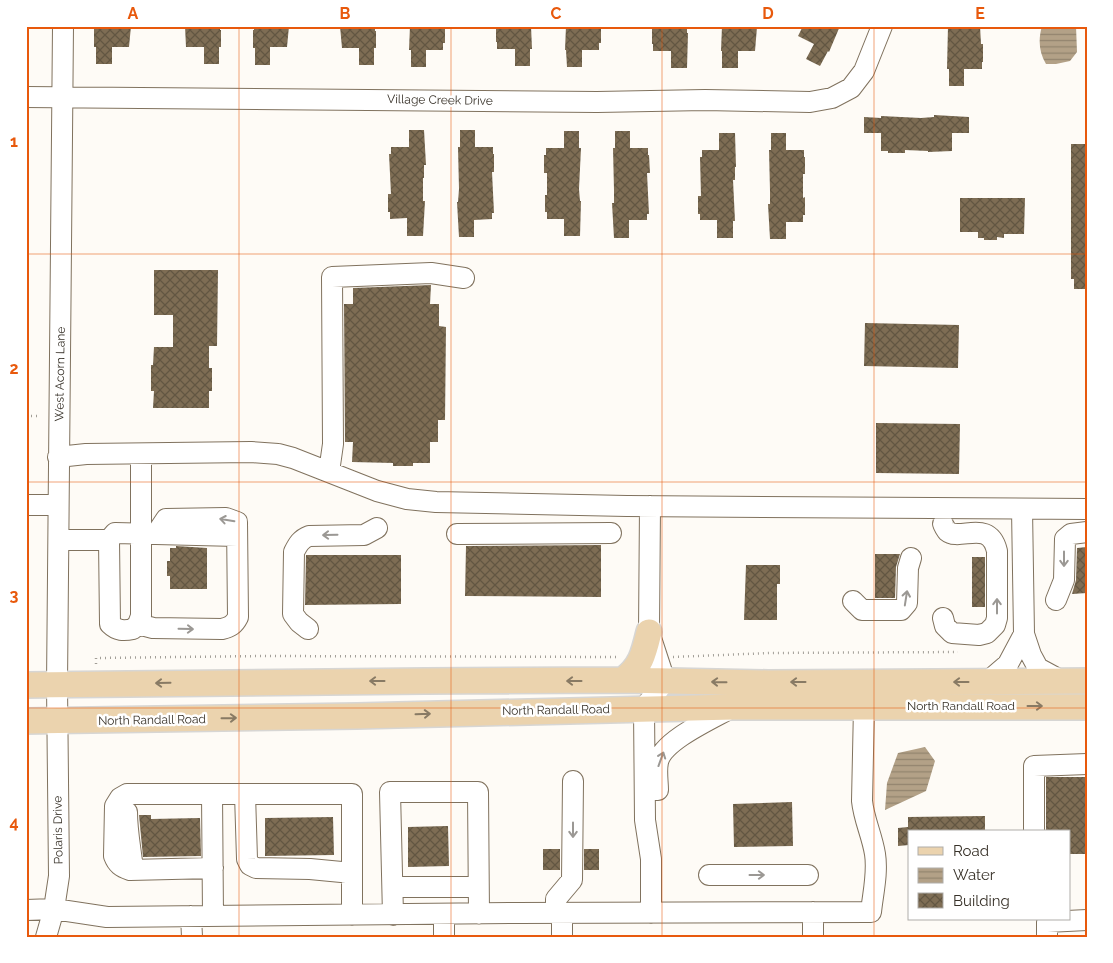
<svg xmlns="http://www.w3.org/2000/svg" width="1113" height="963" font-family="Raleway,sans-serif">
  <style>
    .water { fill: url(#water-rules) }
    .building { fill: url(#building-cross-hatch) }
    .lines { fill: none; stroke-linecap: round; stroke-linejoin: round }
    .minor-casing { stroke: #80725e; stroke-width: 22 }
    .major-casing { stroke: #d7d6d4; stroke-width: 28 }
    .path { stroke: #a29e97; stroke-width: 2.5; stroke-dasharray: 1 4; stroke-linecap: butt }
    .minor { stroke: #fff; stroke-width: 20 }
    .major { stroke: #ebd3ae; stroke-width: 25 }
    .oneway { stroke: #9b9894 }
    .oneway2 { stroke: #887a64 }
    .grid { fill: none; stroke: #e8590c; stroke-width: 1; stroke-opacity: 0.55 }
    .labels { text-anchor: middle; stroke-width: 5; stroke-linejoin: round; paint-order: stroke }
    .street-label { font-size: 12px; fill: #373128; stroke: #fff }
    .neatline { fill: none; stroke: #e8590c; stroke-width: 2 }
    .grid-label { font-size: 16px; text-anchor: middle; font-weight: bold; fill: #e8590c }
  </style>
  <defs>
    <pattern id="water-rules" width="6" height="5" patternUnits="userSpaceOnUse" patternTransform="scale(1.25)"><rect width="6" height="5" fill="#b3a187"/><path d="M0 2.5h6" fill="none" stroke="#92846e"/></pattern>
    <pattern id="building-cross-hatch" width="8" height="8" patternUnits="userSpaceOnUse" patternTransform="scale(1.25)"><rect width="8" height="8" fill="#7e6d54"/><path d="M0 0l8 8M0 8l8-8" fill="none" stroke="#625642"/></pattern>
  </defs>
  <rect width="100%" height="100%" fill="#fefbf6"/>
  <path class="water" d="M1042,26H1076L1077,52L1070,61L1056,64H1046C1039,52 1038,40 1042,26Z
    M925,747L935,761L926,791L885,810L887,783L898,753Z"/>
  <path class="building" d="M96,26H131L129,47H112V64H96V47H94V29H96Z
    M185,26H220V30H221V47H219V64H204V47H186Z
    M254,26H289L287,47H270V65H255V48H253V30H254Z
    M340,26H375V31H376V48H374V65H359V48H342Z
    M410,26H445V43H443V50H426V67H411V50H409Z
    M496,26H531L532,49H530V66H515V49H497V42H496Z
    M566,26H601V43H599V50H582V67H567L566,50H565Z
    M687,26V33H688L687,68H671V51H653V44H652V27Z
    M722,26L757,27L755,51H738V68H722V51H721Z
    M803,26H840L829,52L828,51L820,66L806,59L814,44L798,36Z
    M948,26H980L981,44H983V62H982V69H964V86H949V69H947Z
    M934,115L969,117V133H952V151L928,152V151L905,150V153H888V151H881V133H864V117L881,118V116L921,118L934,117Z
    M409,130H424L426,165H424V178H423V201H425L423,236H407V218L390,219V212H388V194H391L389,154H391V147H409Z
    M460,130H475V147H493V154H494V172H492L494,213H492V219L474,220V237H459L457,202H458L459,189L458,147H460Z
    M564,131H579V148H581L579,189L580,201H581L580,236H564V219H547V212H545V195H547V173H544V155H546V148H564Z
    M615,131H630V148H648V155H649L650,173H647L649,214H647V220H629V238H614L612,203H614V190L613,148H615Z
    M719,133H735L736,167H735V180H733L735,221H733V238H717V220H700V214H698V196H701L700,157H702V150H719Z
    M771,133H786V150H804V157H805V174H803V198L805,197V215H803V222H786V239H770L768,204H770V191L769,150H771Z
    M1071,144H1087V289H1074V279H1071Z
    M960,198H1025L1024,234H1004V238L997,237V240H984V238H978V232H960Z
    M154,270H218L217,346H209V368H212V391H209V408H153L154,391H151V365H153L154,347H173V315H154Z
    M431,285L430,304H439V326L446,327L445,420H438V442H430V463H413V466H393V463L352,462L353,442H345L344,304H353V288Z
    M865,323L959,325L958,368L864,366Z
    M876,423L960,424L959,474L876,473Z
    M601,545V597L465,596L466,546Z
    M176,546L207,548V589H170V576H167V561H170V548H176Z
    M1087,547V593L1072,594L1076,580L1077,548Z
    M875,554H900L896,567L895,598H875Z
    M306,555H401V604L305,605Z
    M972,557H985V607H972Z
    M746,565H780V584H777V620H744Z
    M1046,777H1087V854H1069V832H1046Z
    M792,802L793,846L734,847L733,804Z
    M139,815H151V819L200,818L201,856L143,857Z
    M985,816V832H909V845L898,846V828L908,827V817Z
    M333,817L334,855L265,856V818Z
    M448,826L449,866L408,867V827Z
    M543,849H560V870H543Z
    M584,849H599V870H584Z"/>
  <g class="lines">
    <g class="minor-casing">
      <path id="minor" d="M26,97L597,102L705,100L810,102L832,98L851,88L864,71L882,26
        M58,457L86,454L251,452L278,454L293,458L377,491L407,499L436,502L627,506L1087,509
        M329,472L333,444L332,277L431,273L464,278
        M26,505H58
        M650,506L649,632L665,681L644,708L645,820L651,859V913
        M1022,509L1024,634L1031,655L1038,668L1062,681
        M457,534L611,533
        M59,540H109L110,624C117,631 124,631 133,629L138,624L141,616V454
        M109,540L115,533L237,536
        M1056,600L1064,580L1065,539L1071,534L1087,532
        M853,601L862,610H901L907,603L908,568L911,558
        M943,618L945,626L952,633L979,635L987,633L995,625L997,618V551C989,518 960,542 947,531C947,531 943,525 943,524
        M138,624L153,628L222,629C230,627 234,625 238,617L237,522L226,518L166,519L156,534
        M308,629L299,622L293,614L294,552C298,544 301,539 309,536L364,535L377,528
        M987,682L1008,664L1024,634
        M658,790C658,782 656,771 658,762C663,740 714,718 733,707
        M212,794L213,916
        M245,794L247,859L250,865L256,868L310,869L352,873
        M127,812C127,832 131,850 133,870
        M1034,832V766L1087,764
        M213,868L130,870C121,867 117,864 114,856L115,806L120,798L127,794H352V915
        M709,875H808
        M393,887H478
        M26,910L54,909L107,917L516,913L871,912C873,893 878,873 875,854C872,835 864,820 862,801L864,707
        M813,912V937
        M556,913V899L572,880L573,781
        M562,913V937
        M444,914V937
        M393,915L390,792H478L479,914
        M191,916L192,937
        M46,937L54,909L59,876L57,685L63,26
        M1047,937V922L1087,920"/>
    </g>
    <g class="major-casing">
      <path id="major" d="M623,680C641,667 644,653 649,632
        M26,685L425,681L623,680L768,683L1087,681
        M26,721L357,716L733,707H1087"/>
    </g>
    <path class="path" d="M26,416H39
      M673,657L769,653L958,652
      M96,664V658L262,656L620,657"/>
    <use href="#minor" class="minor"/>
    <use href="#major" class="major"/>
  </g>
  <defs><path id="oneway-shaft" d="M-6 0H5M1.5-3L5.5 0L1.5 3" fill="none" stroke-width="1.6" stroke-linecap="round" stroke-linejoin="round" transform="scale(1.25)"/></defs>
  <g class="oneway">
    <use href="#oneway-shaft" transform="translate(227 520) rotate(-171)"/>
    <use href="#oneway-shaft" transform="translate(330 535) rotate(179)"/>
    <use href="#oneway-shaft" transform="translate(1064 559) rotate(90)"/>
    <use href="#oneway-shaft" transform="translate(906 598) rotate(-81)"/>
    <use href="#oneway-shaft" transform="translate(997 606) rotate(-90)"/>
    <use href="#oneway-shaft" transform="translate(186 629) rotate(1)"/>
    <use href="#oneway-shaft" transform="translate(661 759) rotate(-70)"/>
    <use href="#oneway-shaft" transform="translate(573 830) rotate(90)"/>
    <use href="#oneway-shaft" transform="translate(757 875)"/>
  </g>
  <g class="oneway2">
    <use href="#oneway-shaft" transform="translate(377 681) rotate(180)"/>
    <use href="#oneway-shaft" transform="translate(574 681) rotate(180)"/>
    <use href="#oneway-shaft" transform="translate(719 682) rotate(-179)"/>
    <use href="#oneway-shaft" transform="translate(798 682) rotate(180)"/>
    <use href="#oneway-shaft" transform="translate(961 682) rotate(180)"/>
    <use href="#oneway-shaft" transform="translate(163 683) rotate(179)"/>
    <use href="#oneway-shaft" transform="translate(1035 706)"/>
    <use href="#oneway-shaft" transform="translate(423 714) rotate(-2)"/>
    <use href="#oneway-shaft" transform="translate(229 718) rotate(-1)"/>
  </g>
  <path class="grid" d="M239,26V937M451,26V937M662,26V937M874,26V937M26,254H1087M26,482H1087M26,708H1087"/>
  <g class="labels">
    <g class="street-label">
      <text transform="translate(440 100) rotate(1)" y="4">Village Creek Drive</text>
      <text transform="translate(60 374) rotate(-89)" y="4">West Acorn Lane</text>
      <text x="961" y="710">North Randall Road</text>
      <text transform="translate(556 710) rotate(-1)" y="4">North Randall Road</text>
      <text transform="translate(152 720) rotate(-1)" y="4">North Randall Road</text>
      <text transform="translate(58 830) rotate(-91)" y="4">Polaris Drive</text>
    </g>
  </g>
  <rect width="1113" height="963" fill="none" stroke="#ffffff" stroke-width="55"/>
  <rect x="908" y="830" width="162" height="90" fill="#ffffff" stroke="#afada9"/>
  <rect x="918" y="847" width="25" height="8" fill="#ebd3ae" stroke="#afada9"/>
  <text x="953" y="856" font-size="15" fill="#373128">Road</text>
  <rect x="918" y="868" width="25" height="15" fill="url(#water-rules)" stroke="#afada9"/>
  <text x="953" y="880" font-size="15" fill="#373128">Water</text>
  <rect x="918" y="893" width="25" height="15" fill="url(#building-cross-hatch)" stroke="#afada9"/>
  <text x="953" y="906" font-size="15" fill="#373128">Building</text>
  <rect x="28" y="28" width="1058" height="908" class="neatline"/>
  <g class="grid-label">
    <text x="133" y="19">A</text>
    <text x="345" y="19">B</text>
    <text x="556" y="19">C</text>
    <text x="768" y="19">D</text>
    <text x="980" y="19">E</text>
    <text x="14" y="147">1</text>
    <text x="14" y="374">2</text>
    <text x="14" y="601">3</text>
    <text x="14" y="828">4</text>
  </g>
</svg>
